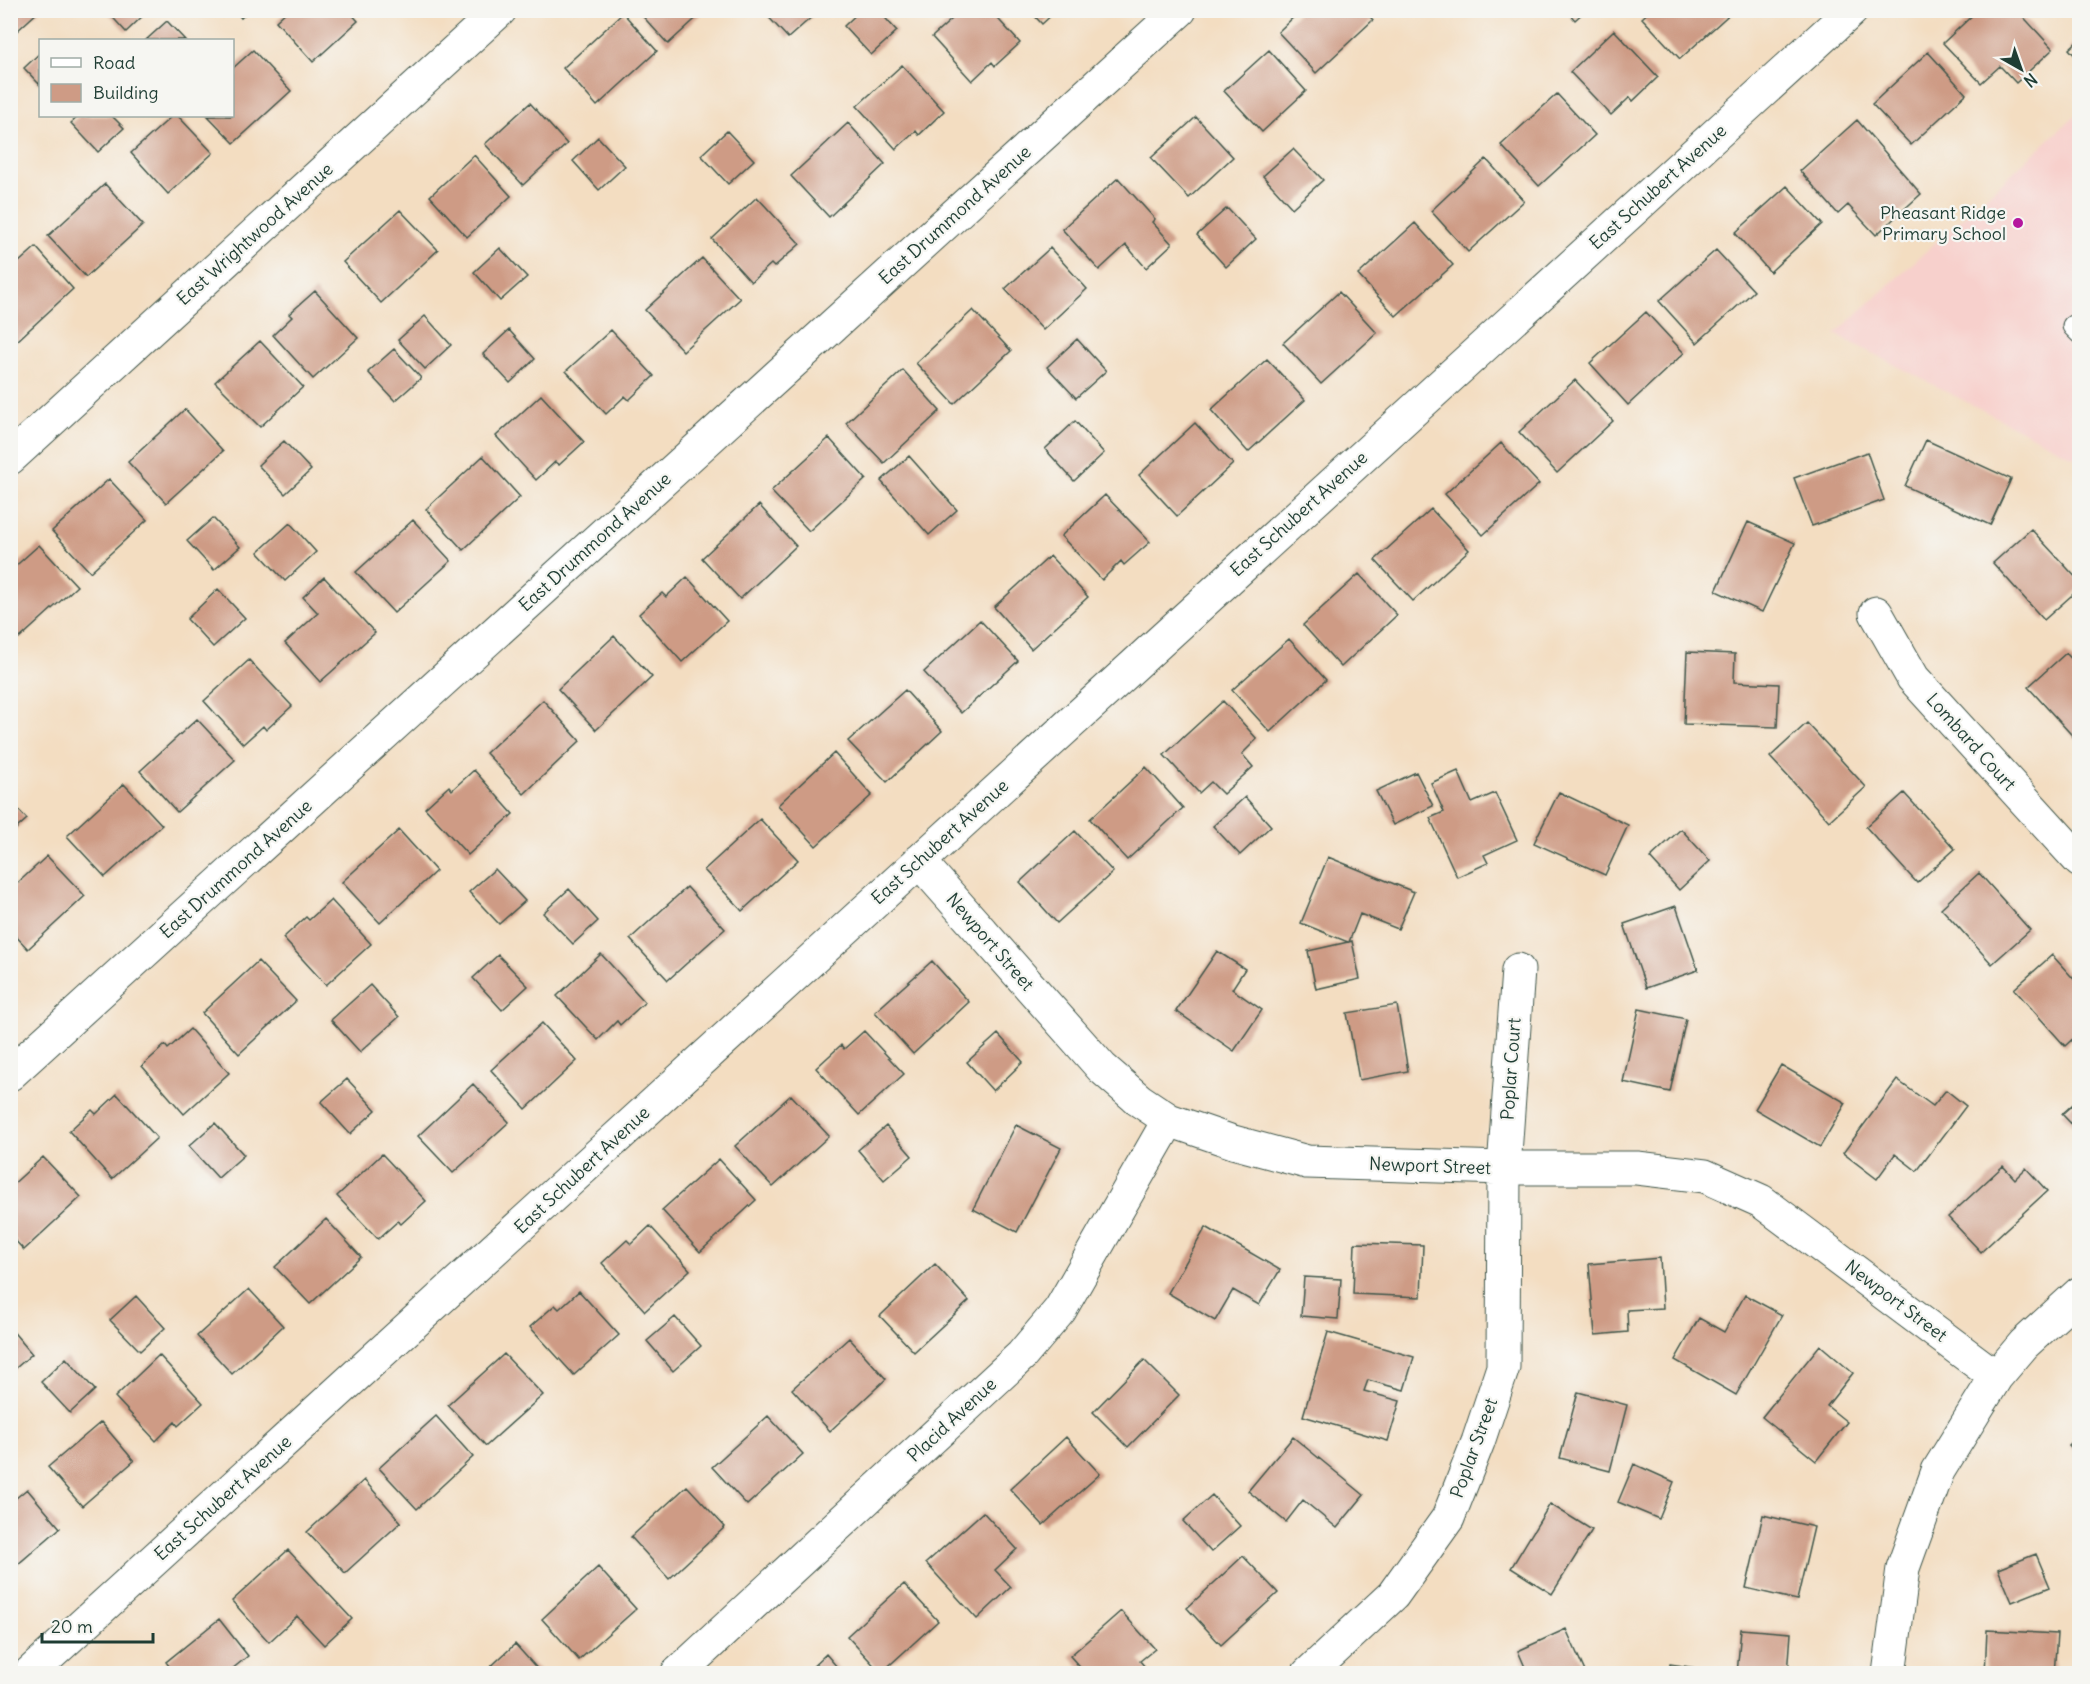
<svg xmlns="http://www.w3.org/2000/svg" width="2090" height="1684" font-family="Delius,sans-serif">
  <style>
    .built { fill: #f7d0cc }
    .building { fill: #ce9b85 }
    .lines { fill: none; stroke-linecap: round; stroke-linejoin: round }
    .service-casing { stroke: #3f5549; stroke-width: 23 }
    .minor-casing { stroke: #3f5549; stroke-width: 35 }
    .service { stroke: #fff; stroke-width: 21 }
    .minor { stroke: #fff; stroke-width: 33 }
    .poi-dot { fill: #b5179e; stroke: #f6f6f2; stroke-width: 2 }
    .labels { text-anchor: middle; stroke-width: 4.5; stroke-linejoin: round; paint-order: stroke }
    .street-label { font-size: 18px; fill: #1f3d34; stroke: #f6f6f2 }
    .poi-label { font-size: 18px; fill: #1f3d34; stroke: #f6f6f2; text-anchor: end }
  </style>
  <rect width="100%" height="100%" fill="#f6f6f2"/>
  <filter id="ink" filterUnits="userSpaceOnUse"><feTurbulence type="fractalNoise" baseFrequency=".0167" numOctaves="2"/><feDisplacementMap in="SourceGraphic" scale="12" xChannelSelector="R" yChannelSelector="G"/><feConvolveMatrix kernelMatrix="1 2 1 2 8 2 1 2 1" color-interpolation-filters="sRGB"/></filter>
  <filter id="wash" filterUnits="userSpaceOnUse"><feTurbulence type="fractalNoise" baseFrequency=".008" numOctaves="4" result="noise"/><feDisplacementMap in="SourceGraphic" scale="24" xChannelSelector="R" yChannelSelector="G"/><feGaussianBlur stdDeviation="1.35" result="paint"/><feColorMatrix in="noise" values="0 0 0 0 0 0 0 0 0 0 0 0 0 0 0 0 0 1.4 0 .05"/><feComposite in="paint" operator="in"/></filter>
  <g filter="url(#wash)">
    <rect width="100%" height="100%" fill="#f3ddc1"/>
    <path class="built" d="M2079,112V460L1835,334Z"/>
    <g id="blocks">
      <path class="building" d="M10,10H40L17,31L10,23Z
        M106,10H149L126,32Z
        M235,10H249L241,18Z
        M288,10H348L358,21L313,62L276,21Z
        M637,10H705L668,44Z
        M762,10H810L814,15L788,38Z
        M861,10H878L897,31L871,55L844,26Z
        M962,10H990L1020,43L995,66L992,62L972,81L932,37Z
        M1029,10H1057L1042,24Z
        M1301,10H1364L1373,20L1316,73L1278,32Z
        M1566,10H1586L1575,20Z
        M1651,10H1734L1680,59L1642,18Z
        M1978,10H2017L2053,49L2016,83L2000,66L1981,83L1943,43Z
        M623,13L657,51L597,106L563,68Z
        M167,21L185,40H146Z
        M1614,30L1658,77L1633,101L1630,97L1611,115L1570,72Z
        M2080,39V61L2069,49Z
        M253,50L291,91L234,143L208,116H232V69Z
        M1269,50L1306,91L1262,132L1224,91Z
        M1928,52L1966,94L1911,145L1872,104Z
        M40,53V85L24,68Z
        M902,65L944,111L919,135L916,131L896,149L857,106Z
        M1557,94L1595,135L1539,186L1501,145Z
        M530,103L567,144L523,185L485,144Z
        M79,116H112L124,128L98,152L71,123Z
        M172,116H178L213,153L168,194L131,153Z
        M1196,117L1233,157L1189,198L1151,158Z
        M1857,120L1921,194L1876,235L1848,205L1838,214L1800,171Z
        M848,123L885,164L829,217L791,176Z
        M727,131L754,160L728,184L701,155Z
        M598,137L625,166L599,190L573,161Z
        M1293,149L1323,180L1292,208L1263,176Z
        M474,155L511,196L467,237L430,196Z
        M1486,159L1524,201L1468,252L1431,211Z
        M1118,178L1155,219L1152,222L1172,244L1146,268L1126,245L1099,270L1062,229Z
        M105,184L143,225L86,277L48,236Z
        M1787,186L1822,224L1770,272L1735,233Z
        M757,197L800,244L774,267L771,264L751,282L712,239Z
        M1227,208L1256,239L1226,267L1197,235Z
        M400,210L438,250L381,303L343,262Z
        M1415,223L1453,265L1396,316L1358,275Z
        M36,247L73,289L17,341L10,334V270Z
        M500,248L527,277L500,301L474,272Z
        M1050,248L1087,289L1043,330L1005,289Z
        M1716,250L1754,291L1697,343L1659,301Z
        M702,258L740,299L683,351L645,310Z
        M315,291L358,338L313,379L273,335L292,317L289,314Z
        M1339,292L1377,333L1321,384L1283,343Z
        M973,310L1011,351L954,404L916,363Z
        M1646,312L1684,353L1628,405L1590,363Z
        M425,316L451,345L425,369L398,340Z
        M509,330L535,359L510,383L483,354Z
        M611,330L654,376L629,400L625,396L606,414L566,371Z
        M1077,339L1106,371L1076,398L1047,367Z
        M260,341L303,387L260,427L215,382Z
        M394,349L421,378L395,401L368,372Z
        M1267,359L1305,400L1248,452L1211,410Z
        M903,370L940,411L884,463L846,423Z
        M1575,380L1613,421L1557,473L1519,432Z
        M541,395L584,442L559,465L555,462L536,480L496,436Z
        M185,409L223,451L166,503L128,462Z
        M1075,421L1104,453L1074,481L1045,449Z
        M1195,423L1233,464L1177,516L1139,475Z
        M829,438L866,479L809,531L771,491Z
        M1926,440L2011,479L1990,525L1905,486Z
        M284,441L311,470L285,494L258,465Z
        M1501,443L1539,484L1483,535L1445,494Z
        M1867,452L1884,500L1812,526L1794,478Z
        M483,456L520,497L463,550L426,509Z
        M909,456L957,510L929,535L881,481Z
        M109,479L147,520L90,572L52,531Z
        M1105,495L1150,542L1124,565L1121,561L1102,580L1061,536Z
        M759,505L796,546L740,599L702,558Z
        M1431,509L1469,550L1413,601L1375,560Z
        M213,518L240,547L214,570L187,541Z
        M413,520L451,561L394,613L356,572Z
        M1748,522L1795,543L1762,612L1716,591Z
        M290,523L316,552L285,581L258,552Z
        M2031,529L2080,582V588L2044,620L1993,563Z
        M39,545L77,586L20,638L10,628V571Z
        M1050,556L1088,597L1031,649L994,607Z
        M1359,574L1397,615L1341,667L1303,625Z
        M324,577L375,633L320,682L285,643L318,613L303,597Z
        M687,577L727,621L682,662L639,614L662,593L666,597Z
        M218,589L245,618L213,647L187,619Z
        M980,620L1018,661L961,713L924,672Z
        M614,636L652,677L596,730L558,689Z
        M1289,639L1326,680L1270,732L1232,690Z
        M1687,652L1735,654L1734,682L1779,684L1777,727L1684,724Z
        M2066,653L2080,668V744L2028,687Z
        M249,660L292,706L266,730L263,726L243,744L204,701Z
        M905,690L942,731L887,782L848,741Z
        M543,700L580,741L524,794L486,753Z
        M1223,701L1257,739L1242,754L1253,767L1223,794L1211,782L1199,793L1164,755Z
        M197,719L235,760L177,812L140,771Z
        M1807,723L1866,787L1829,821L1770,757Z
        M834,753L872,795L816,846L778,805Z
        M1146,767L1183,808L1127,860L1090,819Z
        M474,770L513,814L468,855L425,808L449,786L452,790Z
        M1458,771L1472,803L1495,793L1517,840L1484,855L1488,863L1457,877L1430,818L1444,812L1431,783Z
        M1416,772L1433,806L1393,825L1376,791Z
        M124,784L162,825L105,877L67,836Z
        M1559,792L1628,825L1605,875L1534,843Z
        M1904,793L1955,849L1917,883L1866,827Z
        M1245,797L1271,826L1240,855L1213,826Z
        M10,801L27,819L10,834Z
        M760,819L798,860L742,911L704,870Z
        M1681,829L1710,861L1679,890L1650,858Z
        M399,830L436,871L380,923L342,882Z
        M1075,831L1113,872L1057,923L1020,882Z
        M47,856L85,896L28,949L10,930V890Z
        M1328,857L1414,892L1398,929L1360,914L1349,942L1352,941L1360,979L1316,989L1308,951L1348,942L1301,923Z
        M495,869L525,901L499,924L469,892Z
        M1979,873L2030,930L1992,964L1941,908Z
        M687,887L725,929L668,980L630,939Z
        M569,889L598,921L573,944L543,913Z
        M331,900L371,944L326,985L283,938L306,917L309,920Z
        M1676,906L1698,970L1646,988L1624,924Z
        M1217,951L1245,969L1232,989L1262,1010L1234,1051L1176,1011Z
        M601,954L645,1002L620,1025L617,1021L598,1040L557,996Z
        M498,955L528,986L502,1010L473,978Z
        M2052,955L2080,986V1032L2065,1046L2014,989Z
        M258,961L296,1001L239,1054L202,1013Z
        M932,961L969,1002L913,1054L875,1012Z
        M370,985L399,1017L360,1052L331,1020Z
        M1397,1005L1408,1071L1359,1080L1347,1013Z
        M1639,1009L1686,1019L1670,1092L1623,1082Z
        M542,1023L577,1061L526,1109L491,1070Z
        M190,1029L229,1073L184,1114L142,1066L165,1045L168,1049Z
        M864,1031L904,1074L859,1115L816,1068L841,1045L844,1049Z
        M998,1034L1023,1062L993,1091L967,1062Z
        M1781,1065L1846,1103L1820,1147L1755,1109Z
        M347,1079L376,1110L350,1134L321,1102Z
        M1897,1080L1933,1106L1946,1090L1966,1106L1917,1171L1895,1154L1877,1179L1843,1153Z
        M473,1084L509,1122L453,1173L418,1136Z
        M117,1094L157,1138L112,1179L69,1131L92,1110L96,1114Z
        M791,1095L829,1136L773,1187L735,1146Z
        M2080,1098V1133L2062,1114Z
        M215,1123L244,1155L218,1178L189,1146Z
        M1016,1125L1061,1148L1017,1232L973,1209Z
        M886,1126L912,1156L884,1180L858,1150Z
        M382,1154L426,1201L401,1224L398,1221L378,1239L337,1196Z
        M43,1157L81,1197L24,1250L10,1235V1187Z
        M719,1159L756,1200L700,1252L662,1210Z
        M2003,1166L2015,1179L2026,1168L2047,1191L1981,1252L1948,1217Z
        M326,1219L361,1257L310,1304L275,1267Z
        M650,1226L690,1270L645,1311L602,1263L627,1240L631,1244Z
        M1206,1227L1280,1270L1259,1305L1233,1290L1215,1321L1168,1293Z
        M1355,1243L1423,1245L1421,1297L1353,1294Z
        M1660,1258L1663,1308L1627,1310L1628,1332L1595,1335L1589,1264Z
        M935,1264L969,1301L914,1352L880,1316Z
        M1304,1277L1341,1279L1338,1319L1301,1316Z
        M249,1289L283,1326L232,1374L197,1336Z
        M579,1291L619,1335L574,1375L530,1327L555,1305L559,1309Z
        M1745,1295L1782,1315L1736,1395L1675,1360L1699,1318L1724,1332Z
        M136,1296L165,1328L140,1351L110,1320Z
        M675,1317L701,1346L673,1371L647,1341Z
        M10,1328L32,1354L10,1373Z
        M1328,1332L1414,1357L1404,1390L1368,1380L1364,1391L1400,1401L1388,1441L1303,1416Z
        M849,1338L886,1379L830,1431L792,1389Z
        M1820,1345L1853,1373L1827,1406L1847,1422L1816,1461L1762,1417Z
        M504,1354L543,1395L486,1446L448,1405Z
        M159,1355L203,1403L178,1426L175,1422L156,1441L115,1397Z
        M66,1358L95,1390L70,1413L41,1382Z
        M1144,1360L1179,1395L1128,1447L1093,1412Z
        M1578,1392L1627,1405L1610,1471L1560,1458Z
        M436,1416L473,1457L417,1509L379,1468Z
        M768,1416L803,1454L747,1505L712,1467Z
        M101,1422L134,1461L82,1506L48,1467Z
        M2080,1435V1456L2069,1445Z
        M1066,1437L1100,1474L1043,1525L1010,1489Z
        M1293,1437L1364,1495L1337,1528L1303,1500L1286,1522L1248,1491Z
        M1634,1464L1674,1482L1659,1519L1618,1502Z
        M364,1480L401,1522L345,1573L307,1532Z
        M687,1486L725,1527L669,1579L631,1537Z
        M27,1489L60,1528L10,1571V1503Z
        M1212,1495L1240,1526L1211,1552L1183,1521Z
        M1550,1504L1592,1530L1552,1594L1511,1568Z
        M983,1512L1017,1549L995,1570L1011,1587L977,1619L926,1563Z
        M1763,1515L1814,1527L1797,1600L1746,1588Z
        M288,1550L352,1619L324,1645L297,1616L269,1642L232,1601Z
        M2036,1554L2050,1587L2012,1602L1998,1569Z
        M1243,1556L1278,1593L1221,1645L1187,1608Z
        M598,1567L636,1609L579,1660L542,1619Z
        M904,1584L938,1621L881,1673L847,1636Z
        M1121,1611L1155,1649L1140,1661L1151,1674H1086L1070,1656Z
        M219,1619L248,1656L226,1674H175L166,1662Z
        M1566,1629L1586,1674H1528L1518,1651Z
        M1741,1629L1791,1633L1788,1674H1737Z
        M1987,1630L2057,1634L2054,1674H1985Z
        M515,1644L542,1674H483Z
        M826,1654L843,1674H805Z
        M1670,1664L1709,1670V1674H1669Z"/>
    </g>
  </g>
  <g filter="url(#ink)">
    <use href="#blocks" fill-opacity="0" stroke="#3f5549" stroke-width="1.5"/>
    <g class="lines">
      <g class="service-casing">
        <path id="service" d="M2073,326L2080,333"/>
      </g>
      <g class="minor-casing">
        <path id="minor" d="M10,458L500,10
          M1876,613L1913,678L2080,861
          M919,861L1102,1068L1139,1100L1169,1120L1233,1142L1307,1162L1504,1168H1637L1705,1176L1761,1201L1996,1377
          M10,1074L1180,10
          M29,1674L1852,10
          M677,1674L1022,1355L1060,1310L1169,1120
          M1308,1674L1393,1595L1448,1518L1478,1442L1503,1367L1504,1168L1518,970
          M1889,1674L1903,1568L1938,1471L1996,1377L2024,1344L2080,1293"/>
      </g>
      <use href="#service" class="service"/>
      <use href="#minor" class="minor"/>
    </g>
  </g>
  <circle class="poi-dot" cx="2018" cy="223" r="6"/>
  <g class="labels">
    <g class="street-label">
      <text transform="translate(1658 187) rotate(-42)" y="6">East Schubert Avenue</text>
      <text transform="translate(955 215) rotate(-42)" y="6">East Drummond Avenue</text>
      <text transform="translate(255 234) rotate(-42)" y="6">East Wrightwood Avenue</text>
      <text transform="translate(1299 514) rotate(-42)" y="6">East Schubert Avenue</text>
      <text transform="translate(595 542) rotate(-42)" y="6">East Drummond Avenue</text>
      <text transform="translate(1971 742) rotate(48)" y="6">Lombard Court</text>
      <text transform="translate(940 842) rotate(-42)" y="6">East Schubert Avenue</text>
      <text transform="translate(236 869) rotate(-42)" y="6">East Drummond Avenue</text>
      <text transform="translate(990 942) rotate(49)" y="6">Newport Street</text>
      <text transform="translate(1511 1069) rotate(-86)" y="6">Poplar Court</text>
      <text transform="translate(1430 1166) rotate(2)" y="6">Newport Street</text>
      <text transform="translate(582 1170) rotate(-43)" y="6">East Schubert Avenue</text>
      <text transform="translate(1896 1301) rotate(37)" y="6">Newport Street</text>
      <text transform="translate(952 1420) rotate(-43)" y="6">Placid Avenue</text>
      <text transform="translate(1474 1448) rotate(-70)" y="6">Poplar Street</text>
      <text transform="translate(223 1498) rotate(-42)" y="6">East Schubert Avenue</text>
    </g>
    <g class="poi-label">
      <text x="2006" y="219">Pheasant Ridge<tspan x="2006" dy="21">Primary School</tspan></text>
    </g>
  </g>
  <rect width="2090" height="1684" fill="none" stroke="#f6f6f2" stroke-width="36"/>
  <rect x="39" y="39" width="195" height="78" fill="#f6f6f2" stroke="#a0aca6" stroke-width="1.5"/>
  <rect x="51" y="58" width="30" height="9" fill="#ffffff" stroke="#a0aca6" stroke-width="1.5"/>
  <text x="93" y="69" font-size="18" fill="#1f3d34">Road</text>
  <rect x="51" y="84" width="30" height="18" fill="#ce9b85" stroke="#a0aca6" stroke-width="1.5"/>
  <text x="93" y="99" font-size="18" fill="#1f3d34">Building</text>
  <g transform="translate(2021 69) rotate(140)" stroke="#f6f6f2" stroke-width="4.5" paint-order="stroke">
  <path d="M0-4.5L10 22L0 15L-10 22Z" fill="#1f3d34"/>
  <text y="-9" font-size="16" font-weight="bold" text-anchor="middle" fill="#1f3d34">N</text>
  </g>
  <path d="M42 1633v9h111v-9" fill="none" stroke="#1f3d34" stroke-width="3"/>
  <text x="51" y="1633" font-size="18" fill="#1f3d34" stroke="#f6f6f2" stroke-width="4.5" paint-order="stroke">20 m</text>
</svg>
